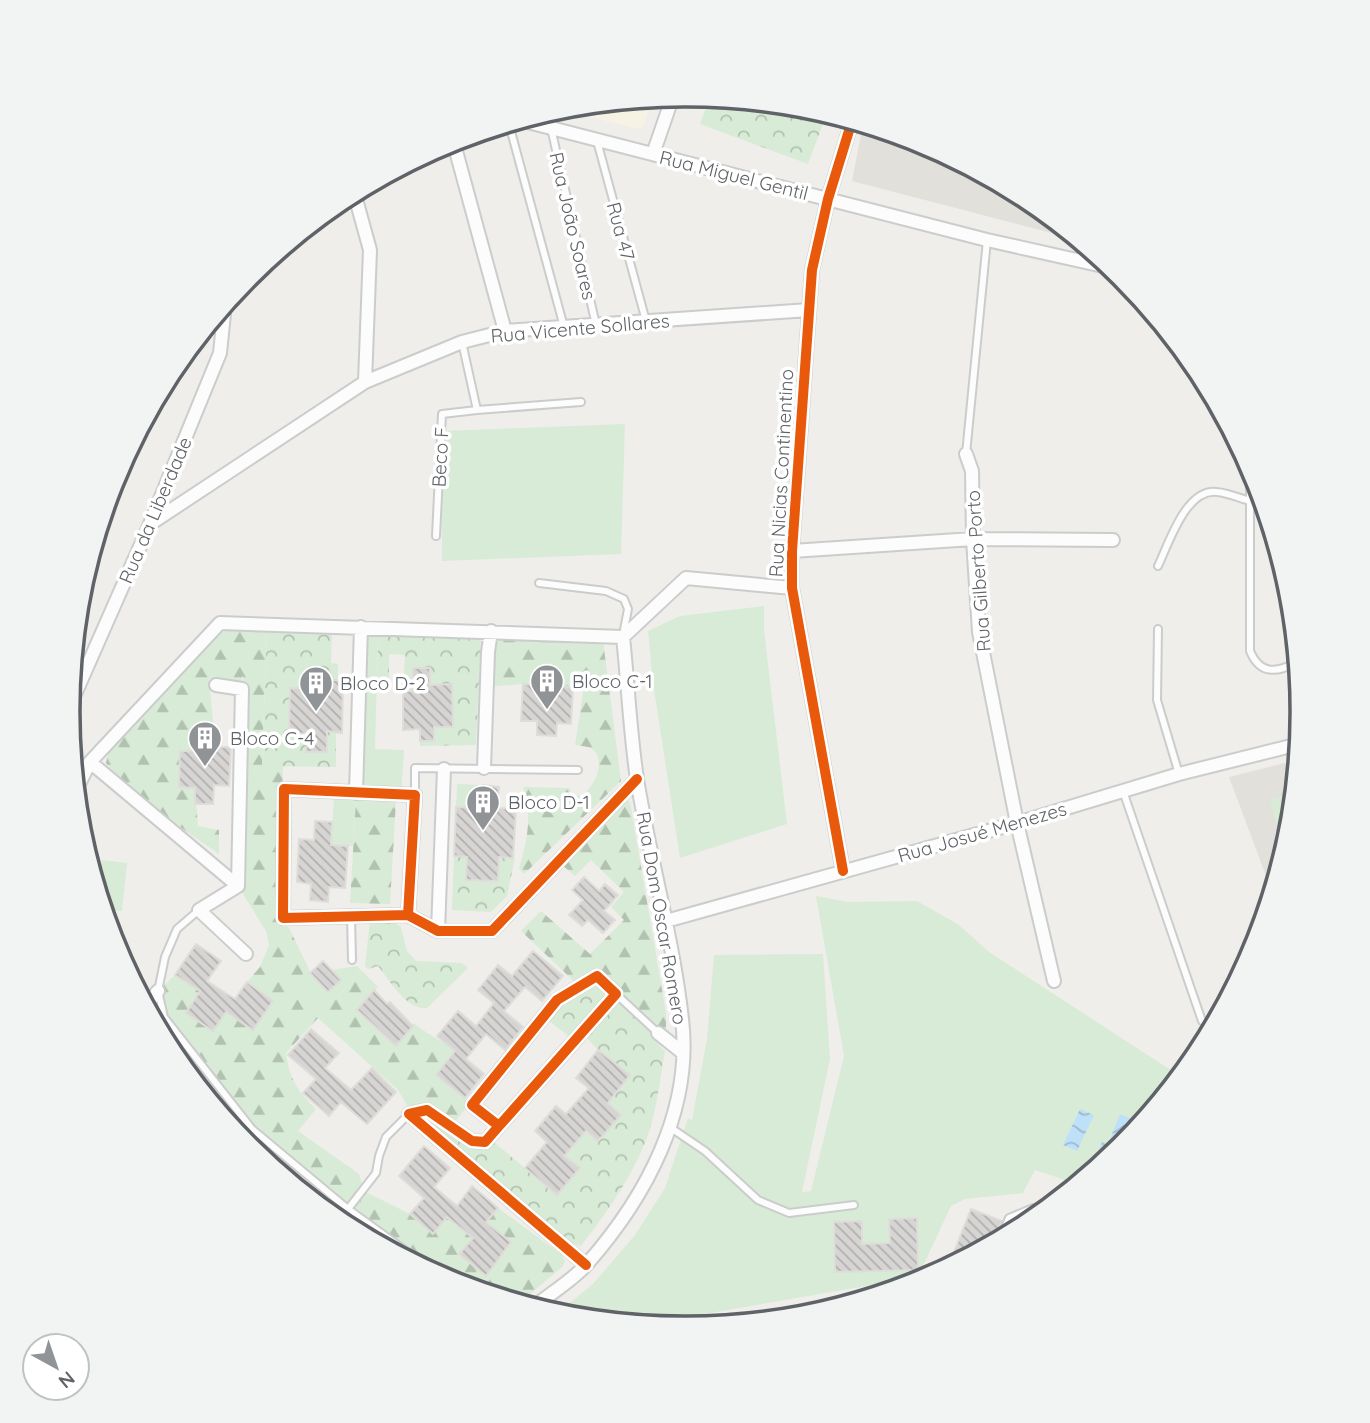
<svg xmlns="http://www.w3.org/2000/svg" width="1370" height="1423" font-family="Quicksand,sans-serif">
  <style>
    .commercial { fill: #f7f3e4 }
    .education { fill: #e2e0da }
    .green { fill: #d8ebd6 }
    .forest { fill: url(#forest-firs) }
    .park { fill: url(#park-crowns) }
    .water { fill: url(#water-waves) }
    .building { fill: url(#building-back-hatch); stroke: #deddd9; stroke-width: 2 }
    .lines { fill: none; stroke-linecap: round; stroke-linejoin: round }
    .lane-casing { stroke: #cbcccc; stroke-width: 10 }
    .street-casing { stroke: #cbcccc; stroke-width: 16 }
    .lane { stroke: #fdfcfc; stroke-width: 6 }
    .street { stroke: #fdfcfc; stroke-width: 12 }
    .cycleway-casing { stroke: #fff; stroke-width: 15 }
    .cycleway { stroke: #e8590c; stroke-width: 10 }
    .labels { text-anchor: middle; stroke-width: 7; stroke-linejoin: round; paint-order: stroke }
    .street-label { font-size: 19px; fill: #5f6368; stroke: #fff }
    .poi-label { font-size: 19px; fill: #5f6368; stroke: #fff; text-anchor: start }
    .rim { fill: none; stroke: #5f6368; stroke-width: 3.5 }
  </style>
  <defs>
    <pattern id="forest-firs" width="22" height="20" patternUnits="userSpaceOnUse" patternTransform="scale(1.75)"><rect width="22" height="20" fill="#d8ebd6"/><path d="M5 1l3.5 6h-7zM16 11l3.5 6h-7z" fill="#b2c2b1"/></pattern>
    <pattern id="park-crowns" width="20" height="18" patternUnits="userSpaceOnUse" patternTransform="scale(1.75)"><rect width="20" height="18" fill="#d8ebd6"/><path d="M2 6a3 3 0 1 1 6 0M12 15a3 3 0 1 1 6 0" fill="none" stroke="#b2c2b1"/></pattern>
    <pattern id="water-waves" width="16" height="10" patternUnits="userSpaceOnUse" patternTransform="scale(1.75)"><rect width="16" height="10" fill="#bfe0f9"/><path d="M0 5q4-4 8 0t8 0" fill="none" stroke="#9eb9cd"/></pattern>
    <pattern id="building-back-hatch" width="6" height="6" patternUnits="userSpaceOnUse" patternTransform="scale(1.75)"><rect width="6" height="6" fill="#d6d5d3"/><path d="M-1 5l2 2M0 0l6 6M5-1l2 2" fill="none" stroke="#b1b0af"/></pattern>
  </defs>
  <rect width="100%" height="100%" fill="#efeeea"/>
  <path class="commercial" d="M652,98L643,127L639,129L557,109Z"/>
  <path class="education" d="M863,124L921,142L1028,199L1078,240L852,181Z
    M1297,760L1290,832L1272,892L1229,777Z"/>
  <path class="green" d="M625,424L621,554L442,561V431Z
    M764,606V630L787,824L680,858L653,683L648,631L680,616Z
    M368,632H378L375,749L404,750L401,795L356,793Z
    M457,784L482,785L480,808L456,807Z
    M1294,793L1290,832L1284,850L1270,800Z
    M334,798L356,799L353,846L331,845Z
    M102,860L127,863L122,911L104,910L99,894Z
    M816,896L848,902L917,901L959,925L989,952L1180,1076L1121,1148L1077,1184L1035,1170L1023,1193L965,1199L951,1206L918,1277L647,1324L556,1314L593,1284L635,1235L665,1188L688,1118L692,1120L707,1039L714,955L823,954L830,1059L802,1192L811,1191L844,1056Z
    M357,966L362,971L318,1017L290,993L308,967L310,973L328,992L341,981L331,970Z"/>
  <path class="forest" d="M229,629L267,630L262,766H283L280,920L289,928L308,967L290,993L318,1017L362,971L378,987L357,1011L396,1045L414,1023C426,1034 442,1040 455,1051L436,1076L470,1103L453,1124L411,1112L398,1090L318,1018L286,1053C289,1078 298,1092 316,1109L298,1131L359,1174L364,1191L410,1214L434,1233L447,1217L473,1238L459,1254L485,1275L511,1242L486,1222L498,1208L562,1255L565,1261L563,1266L520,1303L449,1281L348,1209L252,1129L203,1068L195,1082L172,1054L146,1006L158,991L175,975L200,991L186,1014L213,1031L226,1012L253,1030L273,1001L247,982L260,967L269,945L266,931L238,886L243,675L241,681L209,679L214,732L193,731L192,751H180L179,787L195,788L198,826L219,830V854C190,833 123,791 106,763L108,753L207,647L223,632Z
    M492,637L603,641L621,781L524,874L519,868C527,843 533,812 523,787L570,788L571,795L582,796C593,787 608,762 592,749C588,746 581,746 575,745L584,688L523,684L486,687Z
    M356,799L396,801L390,904L350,903Z
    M625,799L630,802L666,1013V1033H658L580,987L521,931L541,911L590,954L624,920L611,907L624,892L591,860L575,876L561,864Z"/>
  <path class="park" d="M710,97L806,107L827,113L808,164L700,124Z
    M267,630L332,631L331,663L338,664V680H330V671H309L308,688H290L289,733L307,734V752H326L327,732H336V767L262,766Z
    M378,632L481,637L476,745L420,746V741H434V727L453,726L452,685H430L429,668H413V691H403L405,655L389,654V690L377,689Z
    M454,856L467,857L466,880L497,881L499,857L515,858L507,896L491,912L452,910Z
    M385,917L401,927L407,951L416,961L462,963L468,968L427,1008C406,1010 390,981 378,966L368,969L365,966L370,921Z
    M597,976L658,1033L655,1041L665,1051C661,1074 658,1099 652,1122C639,1168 610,1208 581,1246L574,1244L564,1237L559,1243L409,1114L427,1108L472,1141L489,1138L557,1195L579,1169L564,1156L586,1131L598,1141L621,1115L608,1103L630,1075L598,1050L582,1033L575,1041L544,1017Z"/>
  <path class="water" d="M1080,1109L1094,1115L1077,1151L1063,1145Z
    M1120,1114L1139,1122L1127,1140L1124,1139L1120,1148L1090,1173L1102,1142L1108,1144Z"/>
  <path class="building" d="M413,668H430V685L452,684L453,727H434V741H420V729L403,730V691H413Z
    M541,669L558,670L557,686L573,687L571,724L557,723L556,736L537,735V721H521L523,684L540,685Z
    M309,671H330V680H343L342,733L327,731V752H306L307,734L289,733L290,688H308Z
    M193,731L214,732L213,747H231L229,786L214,785L213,804H195V788L179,787L180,751H192Z
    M482,785L499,787L497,808L516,809L513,858L499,857L498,881L466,880L467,857L454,856L456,807L480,808Z
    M315,821L332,822L331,845L348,846L345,888L329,887L328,902L310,900L311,884L297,882L299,839L314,840Z
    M584,877L599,891L605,884L618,895L604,911L615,920L603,933L588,920L582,926L569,915L583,900L572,890Z
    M196,944L221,961L207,981L235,999L247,982L273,1001L253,1030L226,1012L213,1031L186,1013L200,991L175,975Z
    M533,951L563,976L542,1001L525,987L504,1011L523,1027L505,1050L486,1034L466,1059L484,1074L465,1098L436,1075L455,1051L437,1036L458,1011L476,1026L494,1003L478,990L498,965L512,976Z
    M323,961L341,980L328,992L310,973Z
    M374,990L387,1004L390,1002L413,1026L396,1046L357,1010Z
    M311,1029L339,1053L325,1068L351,1090L372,1068L396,1092L367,1124L341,1102L329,1116L303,1093L316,1079L288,1055Z
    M598,1050L630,1075L608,1103L621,1115L598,1141L586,1131L564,1156L580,1168L557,1195L525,1168L547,1142L535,1131L556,1106L566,1114L589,1088L576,1078Z
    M424,1146L450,1168L434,1187L457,1206L472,1186L498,1208L486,1222L511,1242L486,1276L459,1254L473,1238L447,1217L433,1234L410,1214L424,1198L399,1176Z
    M971,1209L1002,1221L995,1237L988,1234L983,1248L948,1267Z
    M917,1218L918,1270L835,1272L834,1222L862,1221V1244L890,1243L889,1219Z"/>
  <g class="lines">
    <g class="lane-casing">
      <path id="lane" d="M558,109L551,128L596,325
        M509,124L564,327
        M597,141L646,321
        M477,410L581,402
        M966,454L987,240
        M1250,466V651C1260,675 1277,673 1297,662
        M436,536L442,414L477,410L462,342
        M1158,566C1169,543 1186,488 1217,492C1228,493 1239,498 1250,501
        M539,583L606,591L624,599L628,609L623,635
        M1158,629L1157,700L1179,774
        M1123,791L1202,1021
        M415,795V768L578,770
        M199,910L177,929L165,957L158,991L164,1017L252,1129L348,1209L446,1280
        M351,917L352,960
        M616,994L658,1033
        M671,1128L705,1151L758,1200L789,1213L854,1205
        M348,1209L376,1173L379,1156L386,1137L409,1114
        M1000,1239L1009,1218L1033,1208L1043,1212"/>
    </g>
    <g class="street-casing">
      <path id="street" d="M520,120L987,240L1112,268
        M453,140L505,331
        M653,154L673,96
        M354,192L370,250L365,382
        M966,454L972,471L973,539L979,632L1017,823L1054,981
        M150,524L365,382L462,342L505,331L809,310
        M792,551L973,539L1113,540
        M623,637L686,578L792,588
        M216,685L242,689L238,886
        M68,710L150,524L220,353L225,304
        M90,762L238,886L199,910L246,954
        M484,768L488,652L491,631
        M76,790L90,762L220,623L623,637
        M356,793L361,627
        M843,871L792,588V551L812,270L828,199L852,121
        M408,915L283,918L284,789L415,795L408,915L438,931H492L637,779
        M666,921L1017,823L1179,774L1299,744
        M438,931L444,769
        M146,1006L158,991
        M658,1033L683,1053
        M499,1126L472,1105L557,1000L597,976L616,994L499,1126L485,1142L472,1141L427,1110L409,1114L586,1265
        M534,1307C551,1293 573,1280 587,1264C646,1197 693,1110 682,1019C673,938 650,859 637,779C630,732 628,684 623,637"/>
    </g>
    <use href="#lane" class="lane"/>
    <use href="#street" class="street"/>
    <g class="cycleway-casing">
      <path id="cycleway" d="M843,871L792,588V551L812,270L828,199L852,121
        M408,915L283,918L284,789L415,795L408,915L438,931H492L637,779
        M499,1126L472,1105L557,1000L597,976L616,994L499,1126L485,1142L472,1141L427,1110L409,1114L586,1265"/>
    </g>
    <use href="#cycleway" class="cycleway"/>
  </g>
  <defs>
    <g id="building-pin" transform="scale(1.75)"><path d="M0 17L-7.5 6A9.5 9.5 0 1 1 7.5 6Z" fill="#919496" stroke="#fff"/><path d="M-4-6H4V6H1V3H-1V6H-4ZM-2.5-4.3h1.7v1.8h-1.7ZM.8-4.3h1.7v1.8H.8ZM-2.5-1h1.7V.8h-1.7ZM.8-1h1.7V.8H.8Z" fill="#fff"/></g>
  </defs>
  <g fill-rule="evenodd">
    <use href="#building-pin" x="547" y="681"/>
    <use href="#building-pin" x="316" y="683"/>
    <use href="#building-pin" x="205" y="738"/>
    <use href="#building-pin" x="483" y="802"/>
  </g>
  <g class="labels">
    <g class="street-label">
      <text transform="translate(734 175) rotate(14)" y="7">Rua Miguel Gentil</text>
      <text transform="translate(573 226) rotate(77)" y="7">Rua João Soares</text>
      <text transform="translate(621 231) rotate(75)" y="7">Rua 47</text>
      <text transform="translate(580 328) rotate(-5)" y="7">Rua Vicente Sollares</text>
      <text transform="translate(440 457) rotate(-87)" y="7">Beco F</text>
      <text transform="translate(781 473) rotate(-87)" y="7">Rua Nicias Continentino</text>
      <text transform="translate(155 510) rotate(-67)" y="7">Rua da Liberdade</text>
      <text transform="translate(978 571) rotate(-94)" y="7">Rua Gilberto Porto</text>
      <text transform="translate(982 832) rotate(-16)" y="7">Rua Josué Menezes</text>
      <text transform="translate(662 918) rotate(80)" y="7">Rua Dom Oscar Romero</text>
    </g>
    <g class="poi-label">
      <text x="572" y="688">Bloco C-1</text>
      <text x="340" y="690">Bloco D-2</text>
      <text x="230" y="745">Bloco C-4</text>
      <text x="508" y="809">Bloco D-1</text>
    </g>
  </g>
  <path d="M0 0H1370V1423H0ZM684 107H686A604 604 0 0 1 1290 711V712A604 604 0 0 1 686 1316H684A604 604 0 0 1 80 712V711A604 604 0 0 1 684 107Z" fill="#f2f3f3" fill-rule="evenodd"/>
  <path class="rim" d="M684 107H686A604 604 0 0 1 1290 711V712A604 604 0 0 1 686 1316H684A604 604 0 0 1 80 712V711A604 604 0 0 1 684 107Z"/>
  <g transform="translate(56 1367) rotate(140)"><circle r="33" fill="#ffffff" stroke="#bfc1c3" stroke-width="2"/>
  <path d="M0-5L12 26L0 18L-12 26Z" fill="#919496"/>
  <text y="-10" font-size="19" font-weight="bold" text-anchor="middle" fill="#5f6368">N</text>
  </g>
</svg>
